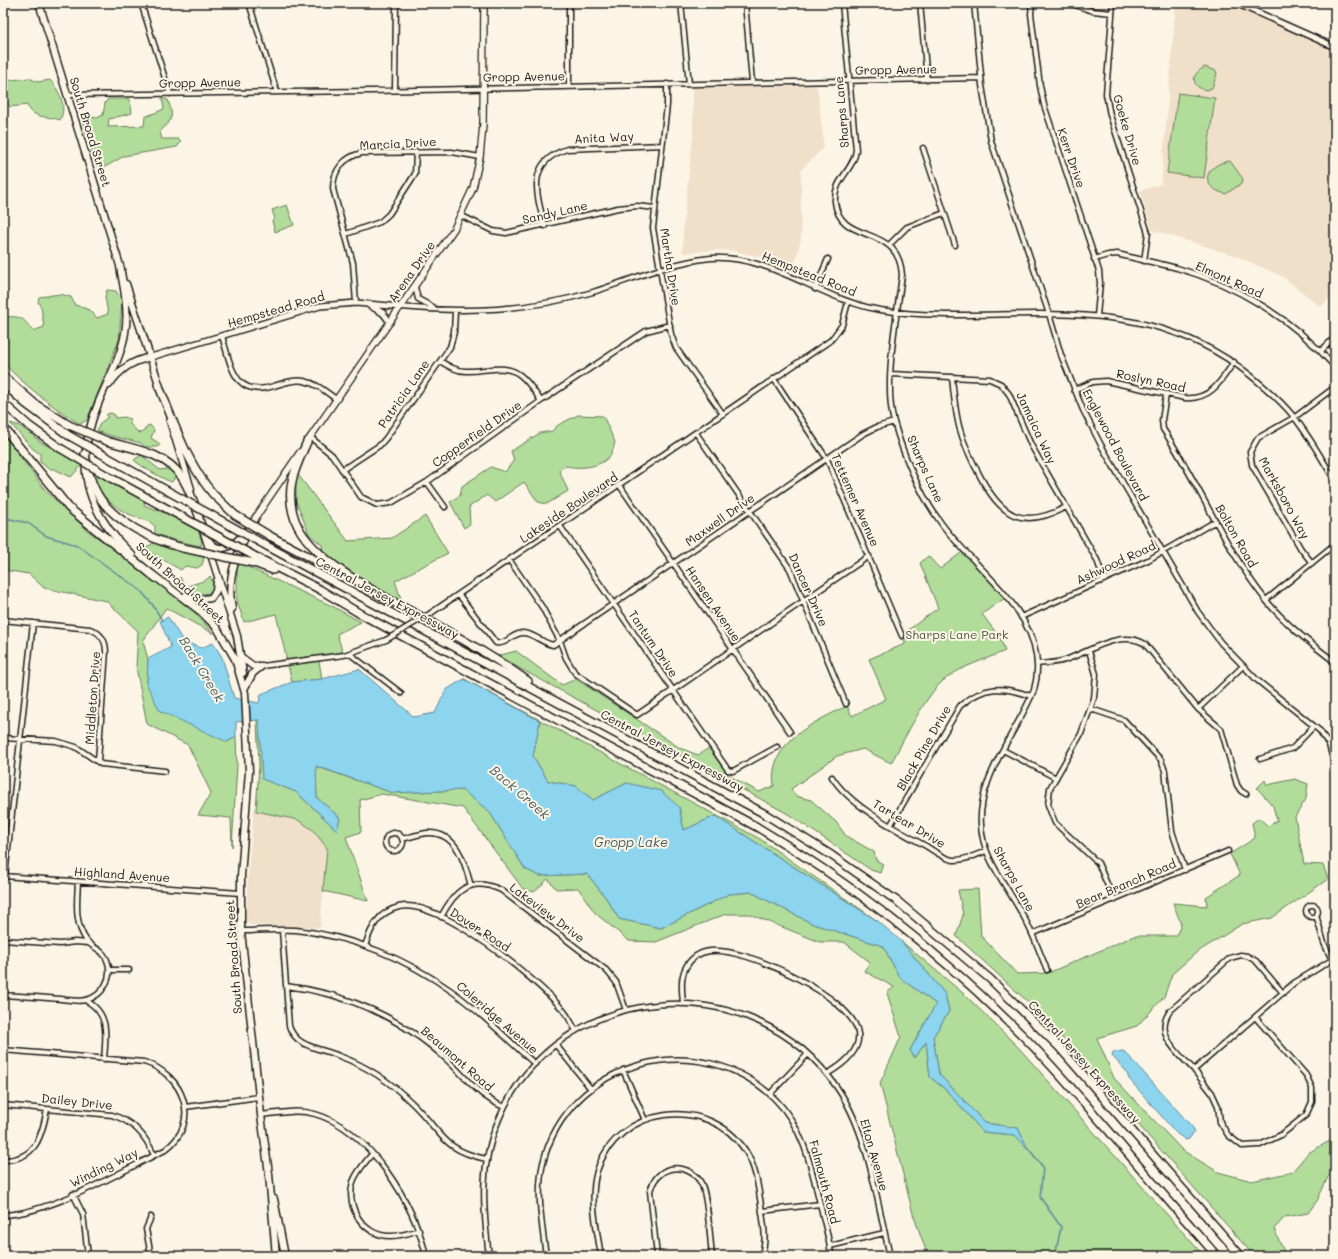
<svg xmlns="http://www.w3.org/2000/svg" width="1338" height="1259" font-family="Mali,sans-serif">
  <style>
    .built { fill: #f1e0c9 }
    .green { fill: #b1dc9a; stroke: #667c5b }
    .water { fill: #8dd4ee; stroke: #608a9a }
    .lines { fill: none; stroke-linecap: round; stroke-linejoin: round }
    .stream { stroke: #608a9a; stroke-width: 1.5 }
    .minor-casing { stroke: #1c1c1c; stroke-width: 7 }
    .tertiary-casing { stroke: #1c1c1c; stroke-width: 8 }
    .secondary-casing { stroke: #1c1c1c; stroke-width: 8 }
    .primary-casing { stroke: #1c1c1c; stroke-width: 9 }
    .motorway-casing { stroke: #1c1c1c; stroke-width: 10 }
    .minor { stroke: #fcf5e5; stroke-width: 4 }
    .tertiary { stroke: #fcf5e5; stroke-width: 5 }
    .secondary { stroke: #fcf5e5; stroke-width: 5.5 }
    .primary { stroke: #fcf5e5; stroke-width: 6 }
    .motorway { stroke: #fcf5e5; stroke-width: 7 }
    .minor-bridge-casing { stroke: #1c1c1c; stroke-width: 7; stroke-linecap: butt }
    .motorway-bridge-casing { stroke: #1c1c1c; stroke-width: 10; stroke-linecap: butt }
    .minor-bridge { stroke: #fcf5e5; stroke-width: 4 }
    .motorway-bridge { stroke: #fcf5e5; stroke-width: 7 }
    .labels { text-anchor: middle; stroke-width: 4; stroke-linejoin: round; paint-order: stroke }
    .street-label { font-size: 12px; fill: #1c1c1c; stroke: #fcf5e5 }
    .park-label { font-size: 12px; fill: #495642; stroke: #fcf5e5 }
    .water-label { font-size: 13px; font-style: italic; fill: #445c66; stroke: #fcf5e5 }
  </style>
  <rect width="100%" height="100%" fill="#fcf5e5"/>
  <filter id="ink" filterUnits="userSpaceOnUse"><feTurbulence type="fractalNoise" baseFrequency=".025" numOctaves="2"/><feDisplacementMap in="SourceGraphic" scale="8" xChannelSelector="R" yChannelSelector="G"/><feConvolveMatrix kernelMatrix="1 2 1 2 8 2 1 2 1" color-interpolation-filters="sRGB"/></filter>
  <g filter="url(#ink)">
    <path class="built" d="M1176,3H1229L1335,51V287L1334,293L1321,307L1283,277L1239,257L1152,230L1140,191L1161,184Z
      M817,86L824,147L801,170V238L794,270L765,258L733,251L717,250L683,253V226L693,137V88Z
      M254,810L298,820L313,830L327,848L320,928L251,925L246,921L248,870Z"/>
    <path class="green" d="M1205,67L1216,71L1217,74L1212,88L1207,90C1190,88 1191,73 1205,67Z
      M29,78L38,82L50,80C60,91 67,107 60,120C46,115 34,120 27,105L10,107L6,101L3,102V81Z
      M1178,93L1215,98L1204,178L1167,173Z
      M162,98L168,100C174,118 173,118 160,132L162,139H178L181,142L177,147L124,156L107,166H96L82,120L85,116L97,118L103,115L105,103L108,99H130L132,113L109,119L108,127L144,126L145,117L164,109Z
      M1230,161L1243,179L1242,183L1226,194C1197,187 1205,164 1230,161Z
      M287,205L294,225L275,232L272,221L275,219L272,210Z
      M107,290L116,291L122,301L119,340L87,420L80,424C52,407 26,386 3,363V317C22,316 22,317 33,331L44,327L41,307L38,302L39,297L60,294L71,297L75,305L90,310L97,318L108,314L105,297Z
      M111,413L115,415V418L124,417L130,419V424L139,433L143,432L147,426L150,425L154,430L151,438L160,444L158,447H144L141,443L115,437L97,431L100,423L107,418V414Z
      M578,415L603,416L615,442C614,446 613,451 611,454C602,468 580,469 566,466L559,470L568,491L547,504L538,502L524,482L495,502L487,495L469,507L470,524L464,528L450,502L460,495L462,486L491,467L505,472L514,460L511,451L540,433L552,431L558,425Z
      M10,423L20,426L42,443L80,463L81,466L71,477L54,469H48L40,461V454L33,449Z
      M3,434L46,491L87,530L129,560L195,613L214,634L166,608L143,641L148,659L147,685L227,742L236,737L237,766L232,847L231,818L198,815L211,793L188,745L147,724L136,667L138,631L106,601L44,588L29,574L3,570Z
      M141,455L160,470L167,469L174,472L175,477L172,482C166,481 137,464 134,460Z
      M296,472L348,541L392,538L425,516L448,553L395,581L401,599L397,602L325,562L322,545L309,534L296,501Z
      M93,475H101L142,498L145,501L144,505L162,512L170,514L197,527L202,542L201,546L177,541L155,534V526C148,520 141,519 133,516C114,508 98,495 93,475Z
      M155,542L200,553L204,559L202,565L197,568L185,566L181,570L146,550L147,547Z
      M962,552L986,575L1005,598L982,614L1000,638L1005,651C985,660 961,666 944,680C926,694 903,742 891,763L863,749L837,756L791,789L796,796L811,800L836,822L846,836L874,852L876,860L883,864L880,873L871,870L788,814L497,656L516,651L562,685L576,679L680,748L698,755L709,748L728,775L759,792L774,786C767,743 814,722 847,706L852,716L886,699L869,659L905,644L904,633L938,608L920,563L928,556L940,569Z
      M237,562L332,606L361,622L337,634L344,657L319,661L322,679L292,682L276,614L244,622L237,601Z
      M210,576L214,585L209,593C197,595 184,595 179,582L180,577L185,587L206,580Z
      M464,679L760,839L879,922L715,816L684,830L679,807L627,783L593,800L576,786L548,781L533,756L540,721Z
      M257,720H259L263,779L296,792L337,830L340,818L317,798L315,766L393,793L462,790L489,811L525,869L540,876L587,874L606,898L619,919L661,928L729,894L751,892L813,924L883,946L900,978L936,1004L910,1050L915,1058L926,1042L930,1077L946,1090L983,1132L1015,1135L1027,1147L1018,1128L985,1123L939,1074L933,1037L949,1011L945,994L901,941L964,994L1018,1047L1204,1256H928L913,1214L880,1083L901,1037L887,993L894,987L864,971L870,962L844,942H820L749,914H726L656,942L629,941L595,913L578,888L556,889L548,879L534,892L523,889L463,808L382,794L360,800L361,832L346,837L368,901L323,891L327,848L313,830L298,820L256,811L259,766Z
      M1295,779L1308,784L1306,799L1295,817L1304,864L1323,865L1328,879L1272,918L1242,924L1196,953L1172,974L1164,997L1137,1026L1097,1038L1114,1078L1182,1150L1218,1172L1252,1181L1292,1172L1308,1153L1335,1138V1170L1328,1177L1317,1201L1308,1213L1285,1217L1274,1229L1286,1256H1254L1041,1014L956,936L963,915L958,890L978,889L981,936L1017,974L1048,973L1134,936H1176L1181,924L1173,903L1207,906L1206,897L1240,875L1230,854L1255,838L1252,823L1259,818L1268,826L1277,821L1273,806L1257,788L1265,780L1267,785Z"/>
    <path class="water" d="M168,617L183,641L201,648L213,643L222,657L234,698L259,703L261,694L292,682L322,679L359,669L414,717L435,713L446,690L464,679L540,721L533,756L548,781L576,786L593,800L627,783L661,791L679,807L684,830L715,816L879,922L901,941L945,994L949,1011L933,1037L939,1074L985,1123L1018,1128L1028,1149L1015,1135L983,1132L946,1090L930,1077L926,1042L915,1058L910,1050L936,1004L900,978L883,946L813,924L751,892L729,894L661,928L619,919L606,898L587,874L540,876L525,869L489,811L462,790L393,793L316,766L317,798L340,818L337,830L296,792L262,779L259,720L236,722V737L227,742L160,711L147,685L148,659L171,647L160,621Z
      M1123,1051L1126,1053L1194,1129V1132L1189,1139L1186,1140L1177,1134L1129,1079L1126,1071L1112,1056L1113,1052Z"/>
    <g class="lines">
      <path class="stream" d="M3,521L10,519L28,523L46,536L77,545L140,590L152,604L162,620
        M1028,1148L1043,1167L1040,1197L1061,1227L1055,1256"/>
      <g class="minor-casing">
        <path id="minor" d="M141,3L170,94
          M249,3L277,92
          M681,3L689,84
          M745,3L752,82
          M842,3L856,150C854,170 833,180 835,202C840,246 899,222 902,275C897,316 883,384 894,422C904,457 920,494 941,523C976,572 1054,619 1034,690C1021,722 999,750 988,782C967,840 995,866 1021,912C1032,930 1039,951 1047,970
          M920,3L927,80
          M974,3L982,85L991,141L1049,314L1061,355L1083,410L1101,445L1198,612L1221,643L1257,680L1320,731L1329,745L1335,767
          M1032,3L1031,14L1040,86L1044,105L1099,271L1100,283L1097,316
          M1069,3L1093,11L1112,13
          M1113,3L1106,94L1110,115L1148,233L1144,261
          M667,84V105L653,228L671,334L676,348L723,414
          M569,86V3
          M395,90L396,3
          M67,95L371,91L981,78
          M923,148L955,245
          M462,216L493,231L506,233L618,208L637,206L655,208
          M545,226C536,194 526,162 567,149L662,145
          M346,234L380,222L389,214L415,174L416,152
          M889,245L907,227L944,213
          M1094,259L1108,255L1117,254C1137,259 1157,263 1177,268C1237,285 1294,320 1335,367
          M415,287L418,299L433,307
          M815,289L828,259
          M356,303L353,263L333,189C333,170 344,157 362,153L452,152L480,157
          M401,307C467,313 528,311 593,292C631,280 670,262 711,258C770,254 821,300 880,310C932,318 986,314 1038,314C1118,314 1186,324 1250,375C1266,388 1281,401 1294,417C1310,437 1322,459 1335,481
          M222,336C231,365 234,399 274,386C284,383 294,379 304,381C316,383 326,392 336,399
          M1321,351L1335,337
          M440,361C448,366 456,371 466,371C484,372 504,363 520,375C528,381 535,392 541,401
          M891,374L990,379L1001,384L1009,394L1031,445L1097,560L1104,580
          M952,377C956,421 959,437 980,476C1001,516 1022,530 1066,507
          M774,379L827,459L902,636
          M1074,390L1093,382L1106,381L1185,398C1211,400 1221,381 1234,362
          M1166,395L1162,420L1163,429C1199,484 1224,547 1265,599C1285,624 1310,643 1335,662
          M696,433L790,569L846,704
          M310,437L332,455L361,497L377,505L391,503L427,482L541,401L646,331L670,325
          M342,470L380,445L386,438L450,347L454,332L455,311
          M427,482L445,507
          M620,486L790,732
          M560,526L728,770L733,771L777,747
          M510,561L542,607L560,641L566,658L575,673L637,715L869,556
          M1312,563L1301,549L1252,465L1250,452L1258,438L1295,417L1335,387
          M459,595L496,643C507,645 512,633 523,633C533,633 542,643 553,645L863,434L877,427L894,422
          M1266,600L1335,544
          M431,613L831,340L842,325L848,302
          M1021,617L1148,560L1216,521
          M3,620L90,629C101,633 106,640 106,652L98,761
          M1089,651L1096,674L1094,698L1081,734L1050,788L1048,805L1055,823L1098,863L1114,900
          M350,654L401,693
          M1038,664C1047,663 1057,663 1065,660C1089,652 1120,629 1145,644L1198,709L1221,729L1237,785L1241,791L1246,794
          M262,666L344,655L386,640
          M1091,709L1124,720L1161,760L1165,771L1172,831L1185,870
          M1198,709L1243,666
          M3,738L56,741L76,747L101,764L165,771
          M1003,750L1056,778
          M1260,759L1293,748L1314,726
          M832,777C850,806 897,830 926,846C934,851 944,859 953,860C964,861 976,855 986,851
          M890,826L960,706C984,685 1003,686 1031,696
          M385 842a9 9 0 1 1 18 0a9 9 0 1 1-18 0Z
          M402,839C410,837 419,834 427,833C457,831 465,863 471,886
          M3,876L240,893
          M5,876L33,623
          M1306 911a6 6 0 1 1 12 0a6 6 0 1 1-12 0Z
          M1316,915L1324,943L1332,960
          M441,917C455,890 470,876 501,890L606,970L616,982L626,1010
          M282,930L289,1026C296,1048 321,1048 339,1056C367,1066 392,1083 413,1104C443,1133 441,1149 486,1159
          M241,931C259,931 278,929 296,930C352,936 407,959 453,992C482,1013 508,1040 535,1064
          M1032,934L1228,851
          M3,940L60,944L75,942L88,943
          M365,946C371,928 378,912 399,907C438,897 538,980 563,1010C569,1017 572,1024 576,1031
          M109,970H129
          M286,986C346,993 402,1018 446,1059C467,1078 478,1096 504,1107
          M1283,993L1256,961L1247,956L1241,955L1230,958L1170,1011C1153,1035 1179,1053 1194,1070L1294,983L1335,958
          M3,995C22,996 42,997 61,999C69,1000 78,1002 86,1000C103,996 114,977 107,960C102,948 93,949 87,941C74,924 77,902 78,882
          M85,1000C110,1013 106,1035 104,1059
          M683,1003C682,991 680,978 686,967C691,958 700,952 710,951C744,946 854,998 858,1033C861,1052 841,1066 827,1074
          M556,1045L591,1089
          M3,1050L144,1062C183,1074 203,1122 165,1150C120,1172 52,1213 3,1215
          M623,1070L645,1120
          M1194,1070L1212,1093L1218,1106L1220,1122L1228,1135L1242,1146L1260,1145L1281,1135L1306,1115L1312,1102V1088L1306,1075L1256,1018
          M770,1094L808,1054
          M3,1105L112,1115C134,1122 145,1135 154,1155
          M185,1107L259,1097
          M261,1115C279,1113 297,1109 315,1114C369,1129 415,1204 426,1256
          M372,1154C365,1163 357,1171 353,1182C345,1207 364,1237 391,1236C401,1236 410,1233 419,1230
          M3,1160C36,1160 42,1136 47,1109
          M73,1194L83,1214L88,1256
          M762,1211L820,1204
          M151,1217L146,1229L151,1256
          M830,1246L884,1233
          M489,1256C483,1209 479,1164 499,1119C558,979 754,964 838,1089C869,1134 877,1203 890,1256
          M546,1256C542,1225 536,1193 543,1163C568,1060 700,1025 775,1099C805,1129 812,1171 822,1212C825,1226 830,1241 831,1256
          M601,1256C597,1229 589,1199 597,1171C617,1106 708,1094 745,1150C756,1167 758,1186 761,1205C763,1222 768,1239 761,1256
          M657,1256L650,1191C653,1181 659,1172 670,1169C682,1166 695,1172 701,1183C708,1196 710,1239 712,1256"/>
      </g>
      <g class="tertiary-casing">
        <path id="tertiary" d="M1236,3L1335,47
          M367,304L383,313L390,322
          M151,357L320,306L356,303L401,307"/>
      </g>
      <g class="secondary-casing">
        <path id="secondary" d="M305,445L454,229L473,188L480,157L483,125L484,3
          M256,517L300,452"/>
      </g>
      <g class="primary-casing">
        <path id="primary" d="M39,3L121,269
          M120,267C124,288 129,311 125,333C121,358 107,381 98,404C73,465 85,510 132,555
          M126,284L160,387
          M109,385C120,369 132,361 151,357
          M170,421L191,489
          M197,511L237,636L243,673
          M209,541C220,557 237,543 246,531
          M153,575L200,611L217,628L235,659L245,693L249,771L241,876V931L261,1115L269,1174L276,1256
          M185,596L195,600L211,598L216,591L217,581
          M232,609C225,574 240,547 256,517
          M241,657L253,666H262
          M244,689L253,673L262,666
          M274,1199L285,1256"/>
      </g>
      <g class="motorway-casing">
        <path id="motorway" d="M3,376L35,404L69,425
          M3,383L26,404L68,435
          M158,384C174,422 186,462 213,494
          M3,403L28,425L60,448
          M3,427L69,508L156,578
          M107,441C132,449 164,452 181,476C189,487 193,502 199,515
          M307,442C295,469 284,489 295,520C313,567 400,604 442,628C471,644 501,662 528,681
          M85,454C88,469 90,482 98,495C114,522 154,541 183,548
          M107,457L166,490
          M111,478L173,512
          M270,536L338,572
          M267,546L765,814L831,855L897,901L990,979L1059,1047L1241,1256
          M256,557L319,589L359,613L757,827C852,883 939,952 1017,1030C1050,1062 1079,1097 1109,1131C1144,1173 1181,1215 1217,1256
          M254,563L273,570"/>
      </g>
      <use href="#minor" class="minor"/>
      <use href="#tertiary" class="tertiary"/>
      <use href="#secondary" class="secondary"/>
      <use href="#primary" class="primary"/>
      <use href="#motorway" class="motorway"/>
      <g class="minor-bridge-casing">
        <path id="minor-bridge" d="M386,640L431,613"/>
      </g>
      <g class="motorway-bridge-casing">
        <path id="motorway-bridge" d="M69,425L107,441
          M68,435L107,457
          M60,448L111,478
          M166,490L267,546
          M213,494L235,515L270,536
          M173,512L256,557
          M183,548L254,563"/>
      </g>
      <use href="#minor-bridge" class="minor-bridge"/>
      <use href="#motorway-bridge" class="motorway-bridge"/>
    </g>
  </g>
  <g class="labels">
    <g class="street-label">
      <text transform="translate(896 70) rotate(-1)" y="4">Gropp Avenue</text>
      <text transform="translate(524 77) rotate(-1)" y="4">Gropp Avenue</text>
      <text transform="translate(200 83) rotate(-1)" y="4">Gropp Avenue</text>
      <text transform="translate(842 112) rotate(-95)" y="4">Sharps Lane</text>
      <text transform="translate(1127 130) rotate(74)" y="4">Goeke Drive</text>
      <text transform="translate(90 132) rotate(73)" y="4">South Broad Street</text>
      <text transform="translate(604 138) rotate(-3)" y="4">Anita Way</text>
      <text transform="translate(398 144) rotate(-3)" y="4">Marcia Drive</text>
      <text transform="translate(1071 158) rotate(71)" y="4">Kerr Drive</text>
      <text transform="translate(555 213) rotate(-13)" y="4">Sandy Lane</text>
      <text transform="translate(670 267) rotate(81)" y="4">Martha Drive</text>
      <text transform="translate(412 272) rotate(-55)" y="4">Arena Drive</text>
      <text transform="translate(809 274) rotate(22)" y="4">Hempstead Road</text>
      <text transform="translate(1229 280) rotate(24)" y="4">Elmont Road</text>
      <text transform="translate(276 310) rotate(-16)" y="4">Hempstead Road</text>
      <text transform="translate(1151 381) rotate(12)" y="4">Roslyn Road</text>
      <text transform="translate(404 394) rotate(-55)" y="4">Patricia Lane</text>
      <text transform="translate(1036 428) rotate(65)" y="4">Jamaica Way</text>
      <text transform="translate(477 434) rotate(-35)" y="4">Copperfield Drive</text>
      <text transform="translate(1115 445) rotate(62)" y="4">Englewood Boulevard</text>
      <text transform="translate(925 469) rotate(66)" y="4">Sharps Lane</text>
      <text transform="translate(1284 498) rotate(61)" y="4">Marksboro Way</text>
      <text transform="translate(855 500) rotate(66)" y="4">Tettemer Avenue</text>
      <text transform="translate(569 508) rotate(-34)" y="4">Lakeside Boulevard</text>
      <text transform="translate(720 520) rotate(-35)" y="4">Maxwell Drive</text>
      <text transform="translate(1236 536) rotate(60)" y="4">Bolton Road</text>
      <text transform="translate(1116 563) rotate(-25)" y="4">Ashwood Road</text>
      <text transform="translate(180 583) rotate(42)" y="4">South Broad Street</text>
      <text transform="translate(808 590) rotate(66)" y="4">Dancer Drive</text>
      <text transform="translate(387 598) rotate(28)" y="4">Central Jersey Expressway</text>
      <text transform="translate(713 604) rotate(56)" y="4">Hansen Avenue</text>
      <text transform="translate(653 644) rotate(56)" y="4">Tantum Drive</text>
      <text transform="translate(93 698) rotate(-86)" y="4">Middleton Drive</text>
      <text transform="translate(924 748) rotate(-60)" y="4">Black Pine Drive</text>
      <text transform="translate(672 751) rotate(28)" y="4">Central Jersey Expressway</text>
      <text transform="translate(909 824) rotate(31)" y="4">Tartear Drive</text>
      <text transform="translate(122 875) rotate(4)" y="4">Highland Avenue</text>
      <text transform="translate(1014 879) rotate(61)" y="4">Sharps Lane</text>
      <text transform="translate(1126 884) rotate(-23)" y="4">Bear Branch Road</text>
      <text transform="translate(547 913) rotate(37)" y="4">Lakeview Drive</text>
      <text transform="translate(480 930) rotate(33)" y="4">Dover Road</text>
      <text transform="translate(234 957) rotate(-94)" y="4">South Broad Street</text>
      <text transform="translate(497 1018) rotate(41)" y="4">Coleridge Avenue</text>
      <text transform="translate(457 1059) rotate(41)" y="4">Beaumont Road</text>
      <text transform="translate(1084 1062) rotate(48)" y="4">Central Jersey Expressway</text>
      <text transform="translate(77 1102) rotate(6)" y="4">Dailey Drive</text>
      <text transform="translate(874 1155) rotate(74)" y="4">Elton Avenue</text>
      <text transform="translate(104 1168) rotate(-26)" y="4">Winding Way</text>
      <text transform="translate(824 1182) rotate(75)" y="4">Falmouth Road</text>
    </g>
    <g class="park-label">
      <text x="957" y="639">Sharps Lane Park</text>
    </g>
    <g class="water-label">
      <text transform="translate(202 669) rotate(59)" y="5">Back Creek</text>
      <text transform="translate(520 792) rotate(41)" y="5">Back Creek</text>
      <text x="631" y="847">Gropp Lake</text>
    </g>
  </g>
  <rect width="1338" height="1259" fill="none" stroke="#fcf5e5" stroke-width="16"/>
  <rect x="8" y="8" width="1322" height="1243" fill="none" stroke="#1c1c1c" stroke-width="1.5" filter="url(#ink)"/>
</svg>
